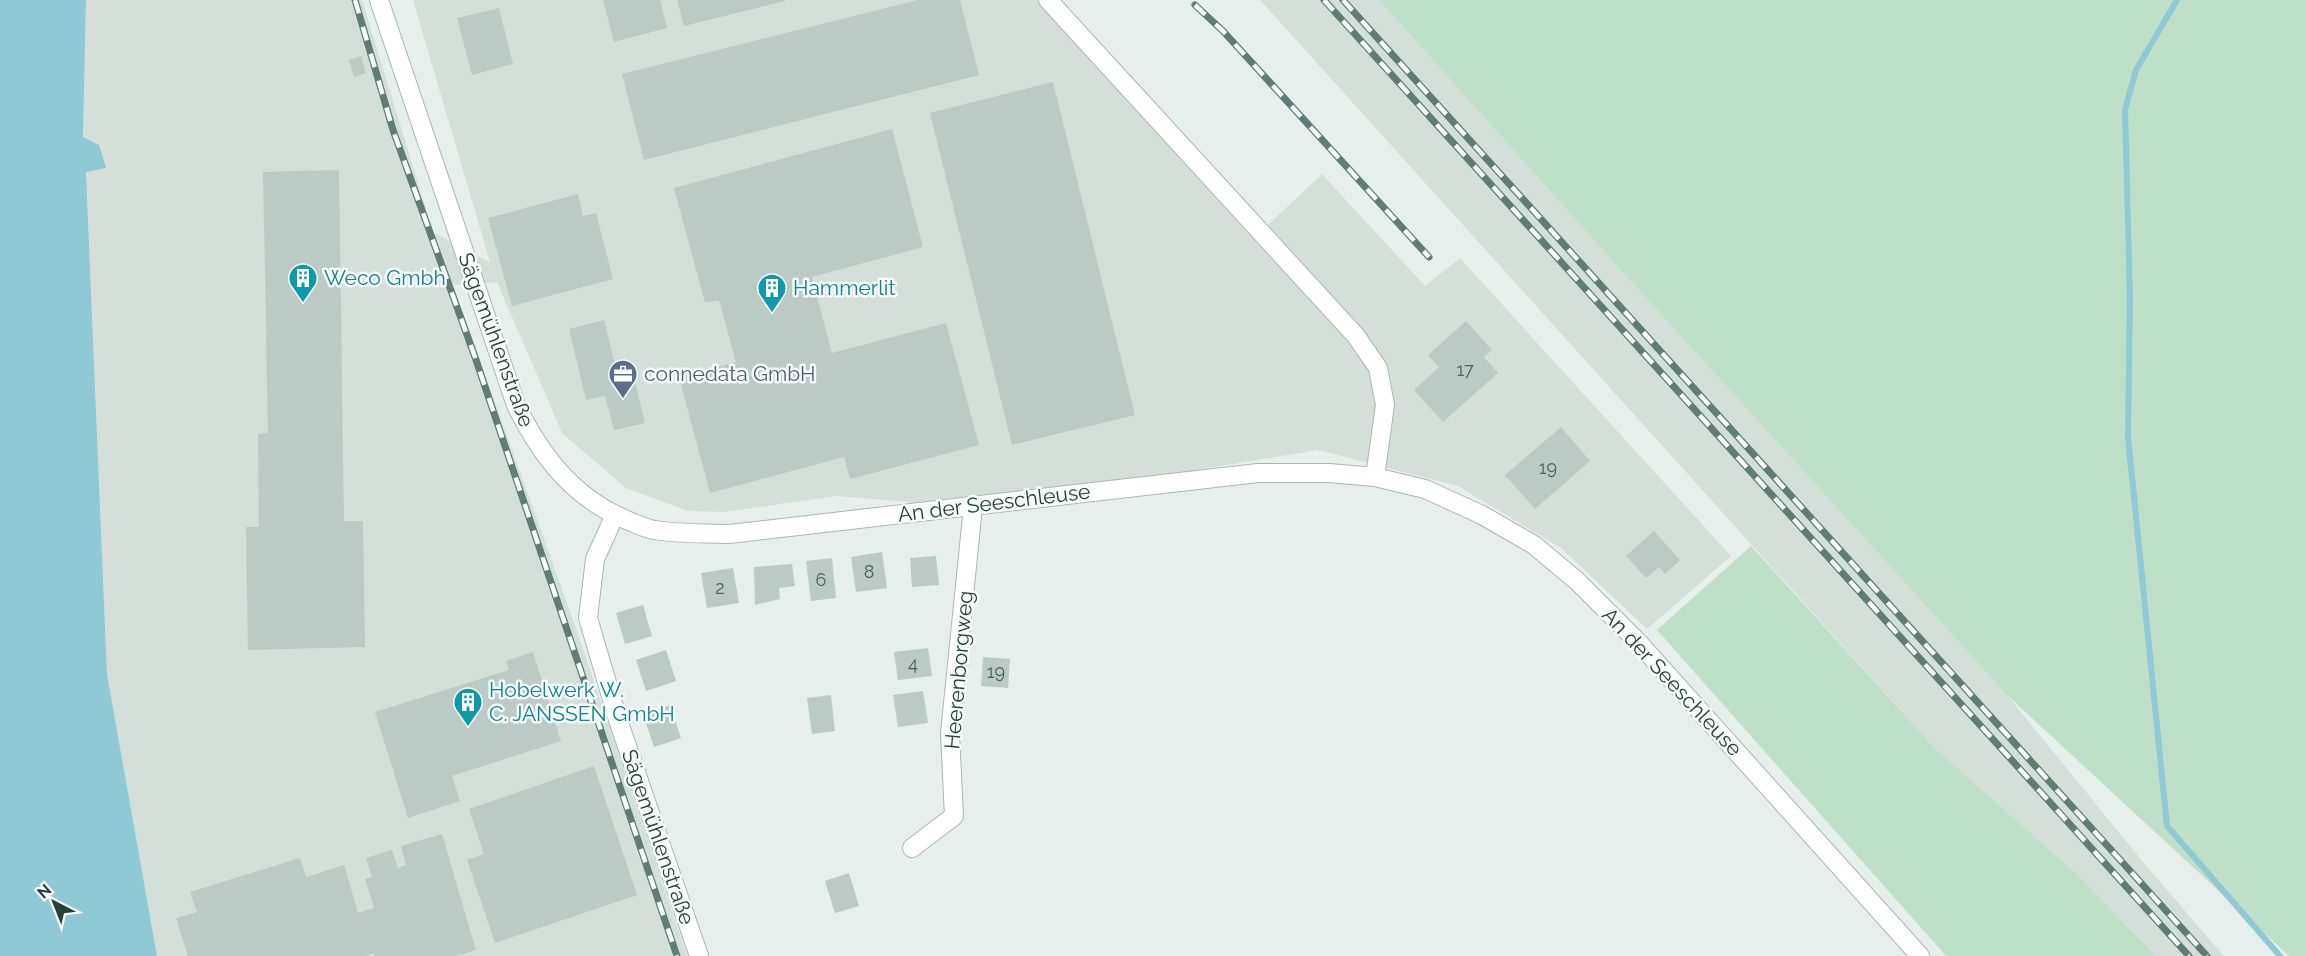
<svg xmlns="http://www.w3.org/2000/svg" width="2306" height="956" font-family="Raleway,sans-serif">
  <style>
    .built { fill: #d4dfda }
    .green { fill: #bfe0c8 }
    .water { fill: #8ec9d4 }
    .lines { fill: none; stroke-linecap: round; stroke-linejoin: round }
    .stream { stroke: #8ec9d4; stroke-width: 6 }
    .building { fill: #bbcac4 }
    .minor-casing { stroke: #a8b8b2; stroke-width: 20 }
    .minor { stroke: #fff; stroke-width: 18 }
    .rail-casing { stroke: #5f7d75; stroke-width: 7 }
    .rail { stroke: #f7fbf9; stroke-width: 4.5; stroke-dasharray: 14; stroke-linecap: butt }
    .labels { text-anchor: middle; stroke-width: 5; stroke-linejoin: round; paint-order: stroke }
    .number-label { font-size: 18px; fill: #4a645c }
    .culture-label { font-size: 21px; fill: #0d838f; stroke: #f7fbf9; text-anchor: start }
    .street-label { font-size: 21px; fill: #24423a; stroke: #f7fbf9 }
    .service-label { font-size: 21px; fill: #4e5e75; stroke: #f7fbf9; text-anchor: start }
  </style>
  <rect width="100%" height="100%" fill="#e6efeb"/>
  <path class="built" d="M86,0H362L433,232L490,262L413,0H1038L1253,239L1322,174L1425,286L1460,258L1731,556L1647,629L1561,548L1458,486L1318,450L973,507L836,496L726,512L688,511L626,488L562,433L497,282L453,285L576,628L687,956H157L107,674L86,171L106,168L83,137Z
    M1260,0H1379L1618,267L2007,695L2143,862L2224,956H2156L2078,875L1935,748Z"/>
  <path class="green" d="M1379,0H2306V956H2289L2007,695L1618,267Z
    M1751,546L1935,748L2078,875L2156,956H1946L1657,630Z"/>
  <path class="water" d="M0,0H86L83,137L99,145L106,168L86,172L107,674L157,956H0Z"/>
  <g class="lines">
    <path class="stream" d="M2177,0L2136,70L2125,110L2130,298L2128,437L2167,826L2280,956"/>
  </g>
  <path class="building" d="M603,0H660L667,28L614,42Z
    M677,0H785V1L684,26Z
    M918,0H960L979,75L644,160L622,74Z
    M499,8L513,64L472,75L457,18Z
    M361,56L366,73L354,77L349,60Z
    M1053,82L1135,415L1012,445L930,113Z
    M892,129L923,247L812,277L832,353L946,323L979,445L850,479L844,457L710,493L679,377L736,362L719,300L705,303L674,188Z
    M339,170L344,521H363L365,647L248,650L246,527H259L258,434L268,433L263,172Z
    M578,194L583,216L596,213L613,279L512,306L488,218Z
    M604,320L617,373L632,369L645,423L614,430L605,396L586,400L569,329Z
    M1466,321L1492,350L1484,357L1498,373L1443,422L1414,390L1439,367L1428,355Z
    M1561,427L1590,461L1535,509L1505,475Z
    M1654,531L1680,560L1665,574L1659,567L1646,578L1626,556Z
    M882,552L887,588L856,592L851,557Z
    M936,556L939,585L912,587L910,558Z
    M832,558L836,598L811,601L806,561Z
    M792,564L795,586L779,588L780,599L755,605L754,567Z
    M733,568L739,603L707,608L701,573Z
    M643,605L652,636L625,644L616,613Z
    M928,648L932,676L898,680L894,652Z
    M666,650L676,681L646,691L636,660Z
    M533,652L561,741L452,776L460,801L408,818L375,712L509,670L506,661Z
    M983,657L1010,659L1008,688L981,686Z
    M923,691L928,723L898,727L893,695Z
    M831,695L835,731L812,734L807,698Z
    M670,705L681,738L654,747L643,714Z
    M594,766L637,895L495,943L467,860L484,854L469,809Z
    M442,834L476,950L456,956H374V953L365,956H188L176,918L197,912L190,892L300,858L306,877L344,865L358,913L374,908L365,879L372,877L366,858L392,850L398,868L406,865L401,846Z
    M849,873L859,906L835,913L825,881Z"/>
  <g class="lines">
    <g class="minor-casing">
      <path id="minor" d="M379,0L516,405C541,456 574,499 629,521C637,524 646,529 655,530C679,534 704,533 729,534L1258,473H1329L1375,477L1425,489L1482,515L1534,545L1577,581L1638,642L1920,956
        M1048,0L1356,336L1378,368L1385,405L1375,477
        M615,515L595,559L588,618L618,720L699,956
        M912,848L954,816L950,733L973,507"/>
    </g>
    <use href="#minor" class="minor"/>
    <g class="rail-casing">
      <path id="rail" d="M355,0L393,130L475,357L677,956
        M1324,0L2189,956
        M1343,0L2207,956
        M1195,5L1223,31L1429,257"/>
    </g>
    <use href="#rail" class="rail"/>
  </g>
  <defs>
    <g id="building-pin" transform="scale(1.5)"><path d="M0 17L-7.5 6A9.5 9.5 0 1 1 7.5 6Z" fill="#0f9aa8" stroke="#f7fbf9"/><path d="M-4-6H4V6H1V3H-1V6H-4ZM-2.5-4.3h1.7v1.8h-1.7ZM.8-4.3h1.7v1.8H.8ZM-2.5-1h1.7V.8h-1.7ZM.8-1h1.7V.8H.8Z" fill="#fff"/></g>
    <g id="office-pin" transform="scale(1.5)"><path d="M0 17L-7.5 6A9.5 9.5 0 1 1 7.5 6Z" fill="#5c6f8a" stroke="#f7fbf9"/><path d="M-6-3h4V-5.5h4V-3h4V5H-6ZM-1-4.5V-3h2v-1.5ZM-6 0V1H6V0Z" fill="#fff"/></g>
  </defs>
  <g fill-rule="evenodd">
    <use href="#building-pin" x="303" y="278"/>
    <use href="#building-pin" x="772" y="288"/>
    <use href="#office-pin" x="623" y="374"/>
    <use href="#building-pin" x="468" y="702"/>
  </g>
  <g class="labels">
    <g class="number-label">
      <text x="1465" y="376">17</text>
      <text x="1548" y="474">19</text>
      <text x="869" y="578">8</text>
      <text x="821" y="586">6</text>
      <text x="720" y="594">2</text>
      <text x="913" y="670">4</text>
      <text x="996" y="678">19</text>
    </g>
    <g class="culture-label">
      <text x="324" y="285">Weco Gmbh</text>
      <text x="793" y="295">Hammerlit</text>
      <text x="489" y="697">Hobelwerk W.<tspan x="489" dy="24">C. JANSSEN GmbH</tspan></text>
    </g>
    <g class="street-label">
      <text transform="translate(496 340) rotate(70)" y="7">Sägemühlenstraße</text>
      <text transform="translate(994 503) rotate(-7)" y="7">An der Seeschleuse</text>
      <text transform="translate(959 670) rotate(-85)" y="7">Heerenborgweg</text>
      <text transform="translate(1672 682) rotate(47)" y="7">An der Seeschleuse</text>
      <text transform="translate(658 837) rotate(71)" y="7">Sägemühlenstraße</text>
    </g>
    <g class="service-label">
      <text x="644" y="381">connedata GmbH</text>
    </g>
  </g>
  <g transform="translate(54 902) rotate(318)" stroke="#f7fbf9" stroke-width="4.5" paint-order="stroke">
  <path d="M0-4.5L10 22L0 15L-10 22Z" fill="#24423a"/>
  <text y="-9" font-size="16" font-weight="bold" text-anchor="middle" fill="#24423a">N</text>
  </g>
</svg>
